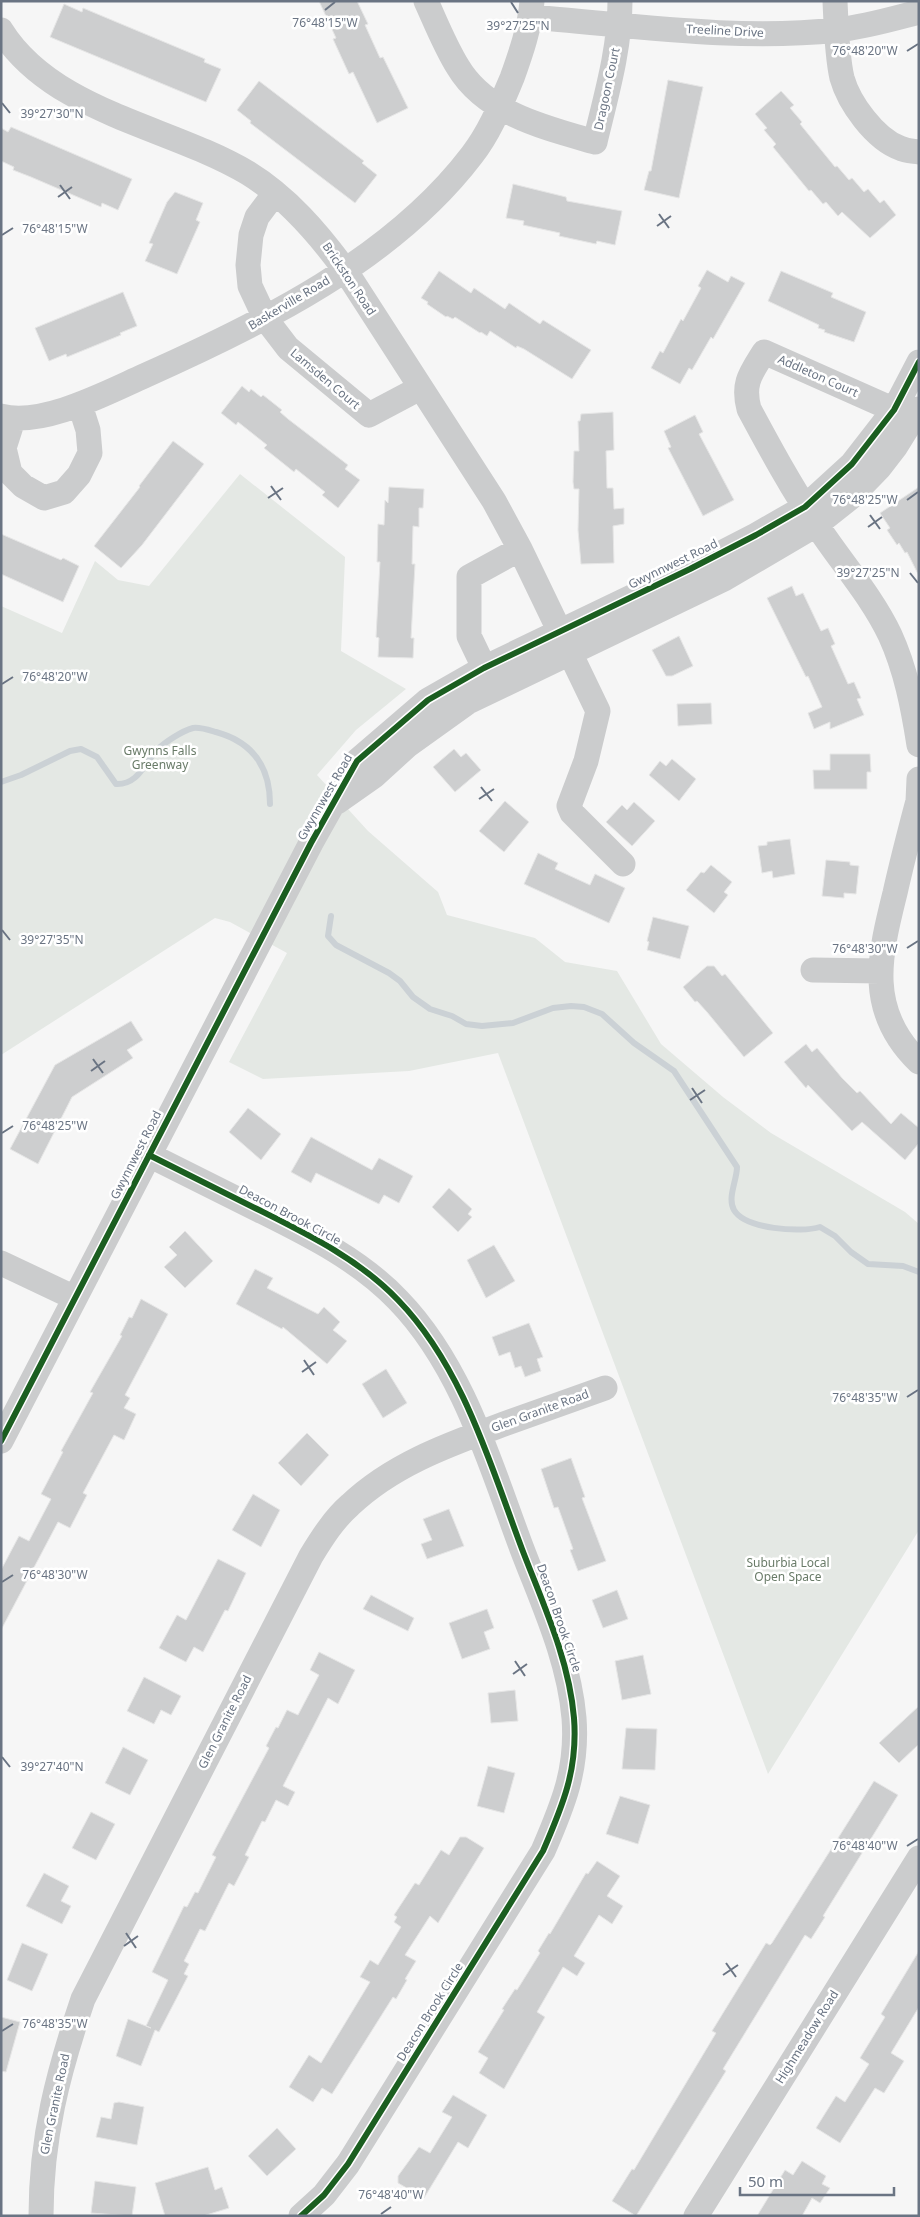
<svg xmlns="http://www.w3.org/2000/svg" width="920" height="2217" font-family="'Noto Sans',sans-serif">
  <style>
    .green { fill: #e4e8e4 }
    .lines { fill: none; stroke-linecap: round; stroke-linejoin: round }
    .stream { stroke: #cbd1d5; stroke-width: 6 }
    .building { fill: #cdcecf; stroke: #e6e6e6 }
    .minor { stroke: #cbcccd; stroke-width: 25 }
    .cycleway-casing { stroke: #fff; stroke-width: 9 }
    .cycleway { stroke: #1b5e20; stroke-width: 6 }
    .ticks { fill: none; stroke: #6a7483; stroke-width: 2 }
    .labels { text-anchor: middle; stroke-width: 5; stroke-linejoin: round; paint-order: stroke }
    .street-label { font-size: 12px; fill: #6a7483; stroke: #fff }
    .park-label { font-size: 12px; fill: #697b68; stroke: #fff }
    .ticks-label { font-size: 12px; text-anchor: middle; fill: #6a7483; stroke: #fff; stroke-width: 5; stroke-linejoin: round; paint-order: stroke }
  </style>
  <rect width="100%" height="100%" fill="#f6f6f6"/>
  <path class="green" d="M240,474L345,557L341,651L406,689L356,730L317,775L368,831L438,892L447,915L535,938L565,962L617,971L661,1044L723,1097L771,1133L905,1212L919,1224V1530L768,1774L498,1053L409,1071L263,1079L229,1062L287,953L230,922L215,918L1,1055V606L62,633L95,561L118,580L149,586Z"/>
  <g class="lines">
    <path class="stream" d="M1,782L21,775L70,751L81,749L97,757L116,784C138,785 144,764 157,750C165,742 182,731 193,728C200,727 209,730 216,732C252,742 270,766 270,804
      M331,916L328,936L336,945L389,973L400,981L413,997L430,1009L452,1016L466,1024L482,1026L513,1023L553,1008L571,1006L584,1007L602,1014L634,1043L674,1071L737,1167C737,1180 727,1198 734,1210C745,1229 801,1233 820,1227L835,1236L851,1252L868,1264L903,1266L919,1272"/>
  </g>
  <path class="building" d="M319,1H357L368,24L365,25L380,58L383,57L408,108L377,123L353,72L349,74L333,39L336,38Z
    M64,4L82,12L83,8L114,21L205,59L204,62L221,69L206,102L50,37Z
    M668,80L703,87L679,198L644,190L649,171H651Z
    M259,81L364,161L362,163L377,175L355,203L250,123L251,121L237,110Z
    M781,91L794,105L790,108L802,122L800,124L835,167L837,166L849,180L852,178L864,192L868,189L880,203L884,200L896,215L870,238L842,212L838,216L826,202L823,204L811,190L809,191L773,147L776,144L764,130L767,128L755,114Z
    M11,127L132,179L118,210L102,203L101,207L31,177L13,170L14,167L1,161V128L8,132Z
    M513,184L566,197L567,201L622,211L615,245L597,241L596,244L559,236L560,233L523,225L524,221L506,218Z
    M175,192L203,203L196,220L200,222L177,274L145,261L153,244L149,243L167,202Z
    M707,270L728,282L731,276L745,283L713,339L711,337L692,370L689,368L680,384L651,368L660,351L663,353L681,319L683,321L701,288L698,286Z
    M439,271L471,293L474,288L505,309L509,303L540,324L543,320L591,350L572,379L524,349L517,346L516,348L490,331L487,336L481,332L480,333L455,317L453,319L447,316L446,317L427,304L428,302L421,298Z
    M781,271L833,293L831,297L866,312L854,342L824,332L825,330L818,328L819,325L768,301Z
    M123,292L137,326L120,333L121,335L67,357L66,354L49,361L35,328Z
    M242,386L249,392L251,389L261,397L263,395L282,410L280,412L288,419L348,465L345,469L360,480L338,508L322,495L325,492L296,469L294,472L264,448L267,445L238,422L236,425L221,413Z
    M613,412L614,450L606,451L607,488H613L614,509L624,508V524L613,526L614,563L581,564L578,530L579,489H574L573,482L574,451H579L578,421H580L581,414Z
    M695,415L703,432L699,434L734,500L703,516L668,448L671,447L664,431Z
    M173,441L204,464L142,545L121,568L94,546L140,487L139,486Z
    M389,487L424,489L423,508H419V527L413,526L412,564H415L411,638H414L413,658L378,657L379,638L376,637L380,562H377L378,524L384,525L385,500L388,503Z
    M919,487V576L907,552L905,553L899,543L897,545L887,530L890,528L880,513Z
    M1,534L61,560L63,558L79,566L63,602L1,574Z
    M792,586L796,596L803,593L821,631L828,628L835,644L831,646L848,684L854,682L861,698L857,699L864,715L830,729V722L814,729L808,713L822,707L808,676L806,677L767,598Z
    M679,636L693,666L672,676H666L652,650Z
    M711,703L712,724L678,726L677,704Z
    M454,749L461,757L466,753L481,770L455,792L433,767Z
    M830,754H870L871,772H867V789H814L813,770H830Z
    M672,759L696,779L679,801L649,775L660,761L666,766Z
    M505,801L529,822L504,852L479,831Z
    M634,802L655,821L632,846L606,822L622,805L627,810Z
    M790,839L795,874L773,878L772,871L762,873L758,846L767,845V842Z
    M538,853L558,863L555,869L590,885L595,874L625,888L609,923L524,884Z
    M826,860L850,862V865L859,866L856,894L844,893V898L822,896Z
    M711,865L732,882L724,892L728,895L714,913L686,890L701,872L704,873Z
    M653,917L689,926L680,959L647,950L649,942L647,941Z
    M707,966H714L722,976L725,974L773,1033L744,1057L707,1012L697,1001L695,1002L683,987Z
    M131,1021L143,1040L127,1050L133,1058L72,1097L38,1164L10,1149L55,1065Z
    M806,1044L812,1052L817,1048L842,1078L857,1093L860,1091L891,1124L901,1113L919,1128V1143L905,1160L862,1122L852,1131L808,1085L806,1088L784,1062Z
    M248,1108L281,1134L261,1160L229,1132Z
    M311,1137L372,1170L379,1158L413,1176L399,1203L384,1195L379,1204L316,1173L311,1183L291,1172Z
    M449,1188L472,1209L468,1214L472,1217L458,1232L432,1207Z
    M185,1231L213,1261L185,1288L164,1267L177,1255L169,1247Z
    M494,1245L515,1281L486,1298L467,1260Z
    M255,1269L273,1278L267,1288L318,1314L324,1307L340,1322L333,1330L347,1341L327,1364L283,1327L282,1329L236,1304Z
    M141,1299L168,1314L125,1395L130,1398L124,1408L136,1414L124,1440L114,1435L83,1493L87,1495L70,1528L58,1522L1,1630V1570L19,1536L29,1541L51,1499L41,1494L63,1452L61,1451L93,1393L90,1392L122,1336L120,1335L129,1317L132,1318Z
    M529,1323L543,1357L537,1359L541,1371L525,1377L521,1366L515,1368L510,1352L499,1356L492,1337Z
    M386,1369L407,1403L383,1418L362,1384Z
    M307,1433L329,1455L301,1486L278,1463Z
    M571,1458L585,1497L582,1498L606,1561L578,1571L570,1550L573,1549L558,1507L554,1508L541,1469Z
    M253,1494L280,1510L261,1547L232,1530Z
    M449,1509L464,1546L427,1559L421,1544L432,1540L423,1519Z
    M218,1559L246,1573L228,1611L225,1610L203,1652L194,1647L186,1662L159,1648L177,1615L186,1620Z
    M617,1590L628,1619L603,1628L592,1600Z
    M371,1595L414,1618L408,1631L363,1609Z
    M487,1609L494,1628L484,1632L490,1649L462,1659L449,1623Z
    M319,1652L355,1670L338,1704L328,1698L283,1786L295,1792L288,1806L276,1800L265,1822L262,1821L245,1855L249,1857L234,1886L229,1883L205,1931L200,1929L184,1961L189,1964L184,1974L188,1976L159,2032L155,2030L141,2066L116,2056L128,2019L151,2028L146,2026L168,1980L152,1972L184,1906L187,1907L195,1892L198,1893L216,1857L212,1855L269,1748L266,1746L276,1727L278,1728L287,1710L298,1715L319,1675L310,1670Z
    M643,1655L651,1694L622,1700L615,1661Z
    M144,1677L181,1696L171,1715L161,1710L154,1724L127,1711Z
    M515,1690L518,1721L491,1723L488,1693Z
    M919,1706V1744L899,1763L879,1743Z
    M626,1728L657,1729L655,1770L622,1769Z
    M123,1747L148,1760L130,1795L105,1783Z
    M488,1766L515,1773L504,1813L477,1806Z
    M874,1781L898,1795L823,1916L825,1917L811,1939L805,1935L723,2069L726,2071L636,2216L612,2201L632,2169L634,2170L716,2033L712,2031L766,1943L770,1945L772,1943Z
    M620,1796L650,1805L638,1844L606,1834Z
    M91,1812L115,1824L96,1860L72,1848Z
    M460,1837H466L484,1848L438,1923L430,1916L405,1955L416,1961L405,1979L407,1980L396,1999L393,1997L332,2094L322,2088L313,2102L289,2087L309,2055L321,2063L370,1982L360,1977L370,1960L378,1965L401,1927L394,1922L397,1917L394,1915L415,1883L419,1885L441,1850L449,1855Z
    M597,1861L620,1876L607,1896L623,1906L612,1924L599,1915L574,1956L585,1963L577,1976L563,1967L537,2012L545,2017L504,2089L479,2073L488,2058L478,2052L504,2010L502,2009L515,1989L517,1990L540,1953L538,1951L549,1933L550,1934L586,1873L588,1874Z
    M44,1873L69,1886L61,1901L71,1906L62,1924L26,1906Z
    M22,1943L48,1954L32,1991L7,1980Z
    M919,1951V2007L891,2053L904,2061L884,2093L875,2088L840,2143L816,2128L836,2096L845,2102L869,2064L860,2058L885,2017L881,2014Z
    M1,2017L20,2022L6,2072L1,2071Z
    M453,2095L487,2115L468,2148L458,2142L424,2198L398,2183V2176L419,2147L430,2153L452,2117L442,2112Z
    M119,2102L144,2107L137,2145L96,2137L101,2117L111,2119L114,2103Z
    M277,2128L296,2149L267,2176L248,2156Z
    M802,2161L826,2176L822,2184L830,2188L820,2203L812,2198L802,2216H757L785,2170L793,2175Z
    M208,2167L215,2190L222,2187L229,2208L203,2216H165L155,2183Z
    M95,2181L136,2187L132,2216L91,2213Z"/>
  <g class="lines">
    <path class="minor" d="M426,1C436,23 445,46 458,67C486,114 546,128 595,142C606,96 620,49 620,1
      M835,1C836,24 837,57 842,78C849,103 875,139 900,148C906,151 913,151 919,152
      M530,17C632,25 736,41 837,30C865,27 892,19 919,12
      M1,30C52,112 169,126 248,173C287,197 318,233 345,270L494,501L520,549L598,711L586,761L569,806L572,813L623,864
      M275,193L257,217L251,235L248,265L250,286L265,318L288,348L369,415L420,388
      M1,416C42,427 106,393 144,376C261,324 393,259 472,155C490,132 501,104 512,78C521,53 530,27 532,1
      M908,416L764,352C751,373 742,383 749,409C770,448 791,487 816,524C840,561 871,595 890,635C906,670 913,707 919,745
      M13,420L4,448L10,473L23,486L44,498L64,492L79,475L90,453L88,430L80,405
      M491,682L469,636V577L520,549
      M919,779L918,801C910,831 902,862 895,893C879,957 866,1011 919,1062
      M337,802L374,776L408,745L468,702L724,579L816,525L850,498L879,468L896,446L919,409
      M813,970L880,971
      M149,1155C185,1173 221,1191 257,1209C307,1234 359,1259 398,1300C463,1367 490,1464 522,1549C543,1604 569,1659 574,1718C578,1769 563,1805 543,1851L348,2164L324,2195L301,2216
      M1,1263L75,1298
      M1,1441L311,843L357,761L428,700L484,668L690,569L756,535L805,507L852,464L894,410L919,362
      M41,2216C41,2137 58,2073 83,1999L311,1556C322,1538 334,1519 350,1505C393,1464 450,1444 504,1424C538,1412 571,1400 605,1388
      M696,2216L919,1858"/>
    <g class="cycleway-casing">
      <path id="cycleway" d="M149,1155C185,1173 221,1191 257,1209C307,1234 359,1259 398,1300C463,1367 490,1464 522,1549C543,1604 569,1659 574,1718C578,1769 563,1805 543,1851L348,2164L324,2195L301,2216
        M1,1441L311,843L357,761L428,700L484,668L690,569L756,535L805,507L852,464L894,410L919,362"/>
    </g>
    <use href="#cycleway" class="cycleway"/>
  </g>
  <path class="ticks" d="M511,2L518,13M325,10L335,2M907,51L918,44M2,103L10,113M60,185L70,199M58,197L72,187M659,214L669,228M657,226L671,216M2,235L13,228M271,486L281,500M268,498L283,488M907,500L918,492M870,515L880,529M868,527L882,517M910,573L918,583M2,684L13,677M481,787L492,801M479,799L494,789M2,930L10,940M907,948L918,941M93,1059L103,1073M91,1071L105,1061M692,1088L702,1103M690,1100L705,1090M2,1133L13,1126M304,1360L314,1375M302,1372L316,1362M907,1397L918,1390M2,1582L13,1575M515,1661L525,1676M513,1674L527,1664M2,1757L10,1767M907,1846L918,1839M126,1933L136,1948M124,1946L138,1936M726,1963L736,1977M723,1975L738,1965M2,2031L13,2024M381,2214L391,2207"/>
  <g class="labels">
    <g class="street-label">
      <text transform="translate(725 31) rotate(3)" y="4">Treeline Drive</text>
      <text transform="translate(607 89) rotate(-78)" y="4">Dragoon Court</text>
      <text transform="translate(349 279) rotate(56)" y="4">Brickston Road</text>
      <text transform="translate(289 303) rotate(-31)" y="4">Baskerville Road</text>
      <text transform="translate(818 376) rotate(24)" y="4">Addleton Court</text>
      <text transform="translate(325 379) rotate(40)" y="4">Lamsden Court</text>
      <text transform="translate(673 564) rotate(-26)" y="4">Gwynnwest Road</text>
      <text transform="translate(325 797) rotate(-60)" y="4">Gwynnwest Road</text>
      <text transform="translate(136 1155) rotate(-63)" y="4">Gwynnwest Road</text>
      <text transform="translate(290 1215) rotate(28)" y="4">Deacon Brook Circle</text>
      <text transform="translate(540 1411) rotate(-20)" y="4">Glen Granite Road</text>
      <text transform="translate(559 1618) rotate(71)" y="4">Deacon Brook Circle</text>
      <text transform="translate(225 1722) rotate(-63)" y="4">Glen Granite Road</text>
      <text transform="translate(430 2012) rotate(-58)" y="4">Deacon Brook Circle</text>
      <text transform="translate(807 2037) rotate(-58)" y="4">Highmeadow Road</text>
      <text transform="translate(55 2104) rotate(-78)" y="4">Glen Granite Road</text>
    </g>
    <g class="park-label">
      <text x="160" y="755">Gwynns Falls<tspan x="160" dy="14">Greenway</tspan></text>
      <text x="788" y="1567">Suburbia Local<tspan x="788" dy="14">Open Space</tspan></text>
    </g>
  </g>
  <g class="ticks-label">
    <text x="325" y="27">76°48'15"W</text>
    <text x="518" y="30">39°27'25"N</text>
    <text x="865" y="55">76°48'20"W</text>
    <text x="52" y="118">39°27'30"N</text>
    <text x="55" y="233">76°48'15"W</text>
    <text x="865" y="504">76°48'25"W</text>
    <text x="868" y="577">39°27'25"N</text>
    <text x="55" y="681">76°48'20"W</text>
    <text x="52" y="944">39°27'35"N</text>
    <text x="865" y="953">76°48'30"W</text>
    <text x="55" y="1130">76°48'25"W</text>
    <text x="865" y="1402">76°48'35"W</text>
    <text x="55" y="1579">76°48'30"W</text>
    <text x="52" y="1771">39°27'40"N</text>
    <text x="865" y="1850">76°48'40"W</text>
    <text x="55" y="2028">76°48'35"W</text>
    <text x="391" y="2199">76°48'40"W</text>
  </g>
  <rect width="920" height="2217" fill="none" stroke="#6a7483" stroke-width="5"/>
  <path d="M740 2187v8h154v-8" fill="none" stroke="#6a7483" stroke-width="2.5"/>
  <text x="748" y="2187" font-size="15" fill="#6a7483" stroke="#ffffff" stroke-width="4" paint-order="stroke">50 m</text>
</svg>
